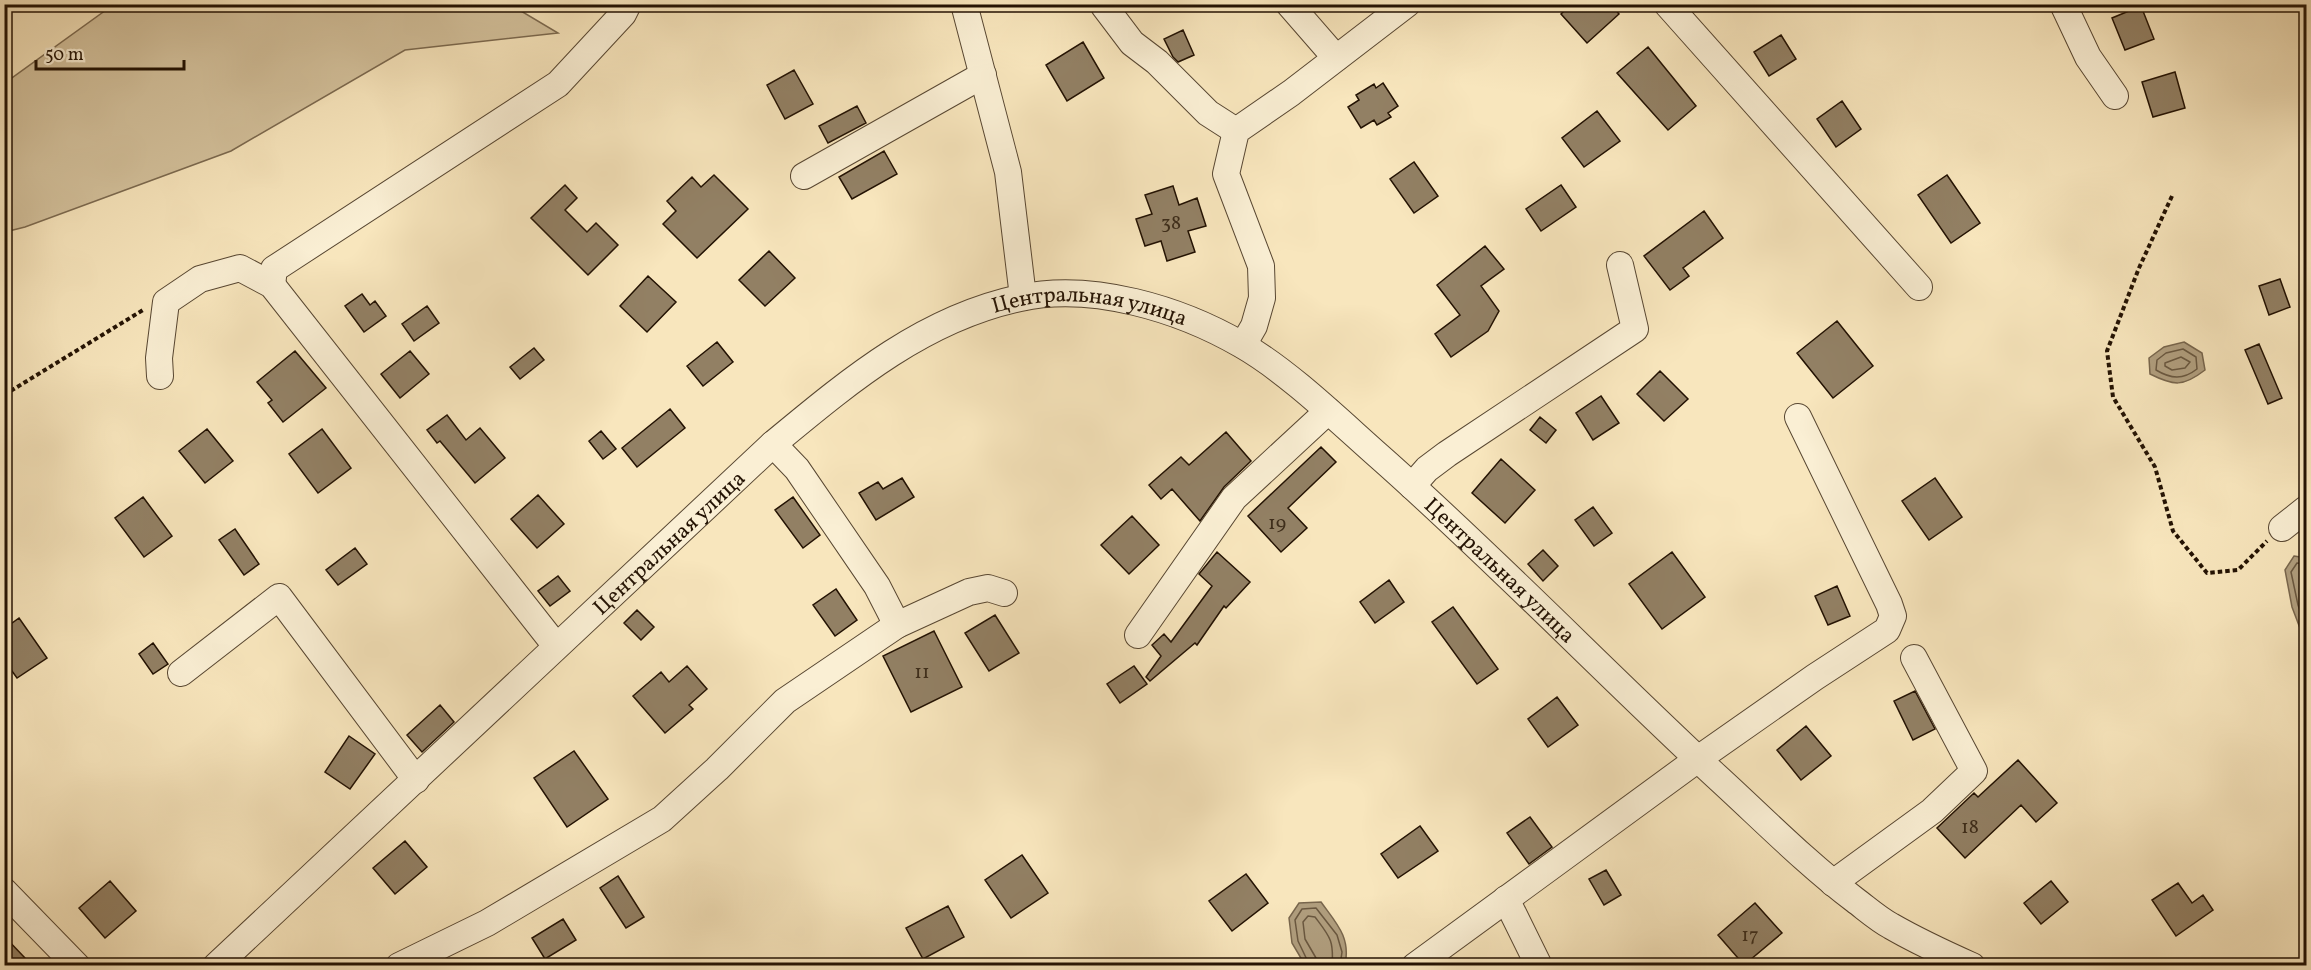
<svg xmlns="http://www.w3.org/2000/svg" width="2311" height="970" font-family="Vollkorn,serif">
  <style>
    .green { fill: #d4c29d; stroke: #7c6a50; stroke-width: 1.5 }
    .water { fill: #b09e7e; stroke: #78664d; stroke-width: 1.5 }
    .lines { fill: none; stroke-linecap: round; stroke-linejoin: round }
    .shore { stroke: #6a5840; stroke-width: 1.5 }
    .building { fill: #928064; stroke: #231203; stroke-width: 1.5 }
    .minor-casing { stroke: #584732; stroke-width: 28 }
    .path { stroke: #231203; stroke-width: 4; stroke-dasharray: 4.5 3; stroke-linecap: butt }
    .minor { stroke: #faefd4; stroke-width: 26 }
    .labels { text-anchor: middle; stroke-width: 6; stroke-linejoin: round; paint-order: stroke }
    .number-label { font-size: 20px; fill: #3f2e1b }
    .street-label { font-size: 22px; fill: #231203; stroke: #faefd4 }
  </style>
  <rect width="100%" height="100%" fill="#f8e6bd"/>
  <filter id="stains"><feTurbulence type="fractalNoise" baseFrequency=".00333" numOctaves="4"/><feColorMatrix values="0 0 0 0 .2 0 0 0 0 .09 0 0 0 0 .02 0 0 0 .5 -.17"/></filter>
  <radialGradient id="worn" r=".72"><stop offset=".6" stop-color="#630" stop-opacity="0"/><stop offset="1" stop-color="#630" stop-opacity=".3"/></radialGradient>
  <path class="green" d="M113,5H511L558,33L405,50L231,151L25,227L5,232V83Z"/>
  <path class="water" d="M2184,342L2202,353L2205,370C2183,387 2174,386 2150,374L2149,358L2164,347Z
    M2294,556L2306,558V644L2292,607L2285,570Z
    M1321,902C1336,923 1351,937 1345,965H1305L1292,943L1289,918L1299,903Z"/>
  <g class="lines">
    <path class="shore" d="M2183,349L2196,357L2197,369C2183,380 2171,379 2156,370L2157,360L2166,353Z
      M2181,357L2190,362L2185,368L2172,370L2165,366V363Z
      M2306,564L2297,563L2291,572L2298,605L2306,628
      M1310,966L1298,941L1295,920L1302,909L1316,908L1337,935L1342,952L1340,966
      M1317,966L1316,958L1305,939L1303,922L1308,916L1315,917C1330,937 1334,940 1332,966"/>
  </g>
  <path class="building" d="M1571,4H1611L1619,14L1587,43L1561,14Z
    M2141,6L2154,39L2125,50L2112,18Z
    M1183,30L1194,55L1178,62L1173,57L1164,39Z
    M1781,35L1796,59L1769,76L1754,52Z
    M1083,42L1104,78L1067,101L1046,65Z
    M1648,47L1696,106L1668,130L1617,73Z
    M794,70L813,104L785,119L767,85Z
    M2175,72L2185,108L2153,117L2142,82Z
    M1383,83L1398,106L1388,113L1391,117L1377,125L1374,120L1361,128L1348,107L1359,100L1356,95L1374,84L1376,88Z
    M1842,101L1861,129L1836,147L1817,119Z
    M857,106L866,123L828,143L819,126Z
    M1597,111L1620,141L1584,167L1562,138Z
    M884,151L897,174L852,199L839,177Z
    M1414,162L1438,196L1414,213L1390,179Z
    M714,175L748,209L697,258L663,224L676,211L667,201L692,177L701,187Z
    M1947,175L1980,223L1951,243L1918,195Z
    M565,185L577,198L565,210L587,232L596,223L618,245L588,275L531,218Z
    M1561,185L1576,207L1541,231L1526,209Z
    M1173,186L1179,205L1197,198L1206,226L1188,231L1195,252L1167,261L1161,241L1145,246L1136,219L1152,214L1145,195Z
    M1704,211L1723,238L1683,268L1689,276L1670,290L1644,256Z
    M1485,246L1504,269L1481,286L1499,311L1488,331L1451,357L1435,334L1460,315L1437,285Z
    M769,251L795,278L765,306L739,280Z
    M648,276L676,302L647,332L620,306Z
    M2280,279L2290,307L2269,315L2259,286Z
    M362,294L370,305L375,301L386,316L364,332L345,306Z
    M427,306L439,323L414,341L402,324Z
    M1837,321L1873,366L1833,398L1797,353Z
    M717,342L733,362L703,386L687,366Z
    M2259,344L2282,398L2268,404L2245,350Z
    M534,348L544,360L520,379L510,367Z
    M295,351L326,388L283,422L268,403L272,400L257,382Z
    M410,351L429,374L400,398L381,374Z
    M1660,371L1688,399L1664,421L1637,394Z
    M1601,396L1619,423L1593,440L1576,413Z
    M670,409L685,428L637,467L622,448Z
    M447,415L466,440L480,428L505,458L475,483L440,441L437,443L427,430Z
    M1540,417L1556,430L1546,443L1530,430Z
    M207,429L233,461L205,483L179,451Z
    M322,429L351,468L318,493L289,454Z
    M601,431L616,449L603,459L589,441Z
    M1226,432L1251,461L1224,487L1200,521L1172,489L1161,499L1149,485L1181,457L1189,465Z
    M1321,447L1336,462L1288,508L1307,528L1281,552L1248,516Z
    M1501,459L1535,490L1505,523L1472,493Z
    M902,478L914,497L876,520L859,493L878,482L883,489Z
    M1935,478L1962,517L1929,540L1902,501Z
    M538,495L564,524L537,548L511,519Z
    M143,497L172,536L144,557L115,518Z
    M793,497L820,535L803,548L775,510Z
    M1593,507L1612,533L1594,546L1575,520Z
    M1132,516L1159,545L1129,574L1101,545Z
    M235,529L259,564L244,575L219,540Z
    M355,548L367,564L338,585L326,570Z
    M1543,550L1558,566L1543,581L1528,564Z
    M1217,552L1250,582L1226,608L1224,606L1197,645L1195,643L1150,681L1146,677L1161,656L1152,645L1164,634L1171,642L1212,586L1199,574Z
    M1672,552L1705,597L1662,629L1629,584Z
    M558,576L570,591L550,606L538,591Z
    M1389,580L1404,602L1375,623L1360,602Z
    M1837,586L1850,616L1828,625L1815,596Z
    M836,589L857,620L835,636L813,605Z
    M1453,607L1498,669L1477,684L1432,622Z
    M637,610L654,627L641,640L624,623Z
    M995,615L1019,653L989,671L965,633Z
    M19,618L47,658L17,678L4,660V629Z
    M934,631L962,687L911,712L883,656Z
    M153,643L168,664L153,674L139,654Z
    M687,666L707,689L689,705L693,709L665,733L633,696L661,672L669,682Z
    M1134,666L1147,684L1120,703L1107,684Z
    M1915,691L1935,729L1913,740L1894,701Z
    M1557,697L1578,725L1548,747L1528,719Z
    M440,705L454,722L422,752L407,735Z
    M1806,726L1831,756L1801,780L1777,750Z
    M349,736L375,754L350,789L325,772Z
    M574,751L608,799L567,827L534,778Z
    M2018,760L2057,803L2036,822L2021,805L1965,858L1937,828L1974,793L1978,797Z
    M1530,817L1552,847L1529,864L1507,833Z
    M1420,826L1438,851L1398,878L1381,854Z
    M405,841L427,867L395,894L373,868Z
    M1022,855L1048,893L1011,918L985,880Z
    M1606,870L1621,895L1604,905L1589,879Z
    M1246,874L1268,903L1232,931L1209,901Z
    M618,876L644,917L626,928L600,888Z
    M110,881L136,911L105,938L79,908Z
    M2051,881L2068,902L2041,924L2024,903Z
    M2178,883L2192,903L2203,895L2213,910L2176,936L2152,900Z
    M1755,903L1782,933L1744,965L1718,935Z
    M948,906L964,937L923,959L906,928Z
    M563,919L576,940L545,959L532,938Z
    M4,936L25,958L17,966H4Z"/>
  <g class="lines">
    <g class="minor-casing">
      <g id="minor">
        <path d="M964,4L1008,172L1023,297"/>
        <path d="M1289,4L1336,58"/>
        <path d="M1667,4L1919,287"/>
        <path d="M2063,4L2088,57L2115,96"/>
        <path d="M1104,6L1132,43L1157,62L1208,113L1236,131"/>
        <path d="M804,176L983,75"/>
        <path d="M272,285L274,269L558,84L623,14L628,4"/>
        <path d="M1243,345L1254,326L1262,298L1261,266L1226,174L1236,131L1291,93L1407,4"/>
        <path d="M160,376L159,358L166,302L200,279L240,268L272,285L556,646"/>
        <path d="M1412,486L1427,469L1447,454L1635,329L1620,265"/>
        <path d="M2282,528L2306,509"/>
        <path d="M897,625L969,592L988,588L1004,593"/>
        <path d="M1138,635L1234,498L1328,411"/>
        <path d="M181,673L279,597L416,780"/>
        <path d="M1833,883L1932,811L1974,771L1914,658"/>
        <path d="M4,891L77,966"/>
        <path d="M1506,899L1539,966"/>
        <path id="s1" d="M216,966L773,444C848,382 922,319 1020,298C1092,282 1180,309 1242,345C1289,372 1339,421 1381,458C1496,560 1603,671 1716,776C1762,818 1806,863 1855,900C1867,909 1878,919 1891,926C1917,941 1945,954 1972,966"/>
        <path d="M399,966L487,923L662,819L717,769L785,701L897,625L877,586L797,469L773,444"/>
        <path d="M1415,966L1698,759L1815,677L1887,630L1893,616L1889,604L1798,417"/>
      </g>
    </g>
    <path class="path" d="M2172,196L2139,268L2107,351L2113,397L2155,467L2173,531L2207,573L2238,570L2267,541
      M4,390L9,392L143,310"/>
    <use href="#minor" class="minor"/>
  </g>
  <g class="labels">
    <g class="number-label">
      <text x="1171" y="229">38</text>
      <text x="1277" y="529">19</text>
      <text x="922" y="678">11</text>
      <text x="1970" y="833">18</text>
      <text x="1750" y="941">17</text>
    </g>
    <g class="street-label">
      <text dy="8" stroke="none"><textPath href="#s1" startOffset="1124">Центральная улица</textPath></text>
      <text dy="8" stroke="none"><textPath href="#s1" startOffset="620">Центральная улица</textPath></text>
      <text dy="8" stroke="none"><textPath href="#s1" startOffset="1628">Центральная улица</textPath></text>
    </g>
  </g>
  <rect width="2311" height="970" fill="none" stroke="#f8e6bd" stroke-width="24"/>
  <rect x="6" y="6" width="2299" height="958" fill="none" stroke="#231203" stroke-width="3"/>
  <rect x="12" y="12" width="2287" height="946" fill="none" stroke="#231203" stroke-width="1.5"/>
  <path d="M36 60v9h148v-9" fill="none" stroke="#231203" stroke-width="3"/>
  <text x="45" y="60" font-size="18" fill="#231203" stroke="#faefd4" stroke-width="4.5" paint-order="stroke">50 m</text>
  <rect width="100%" height="100%" filter="url(#stains)"/>
  <rect width="100%" height="100%" fill="url(#worn)"/>
</svg>
